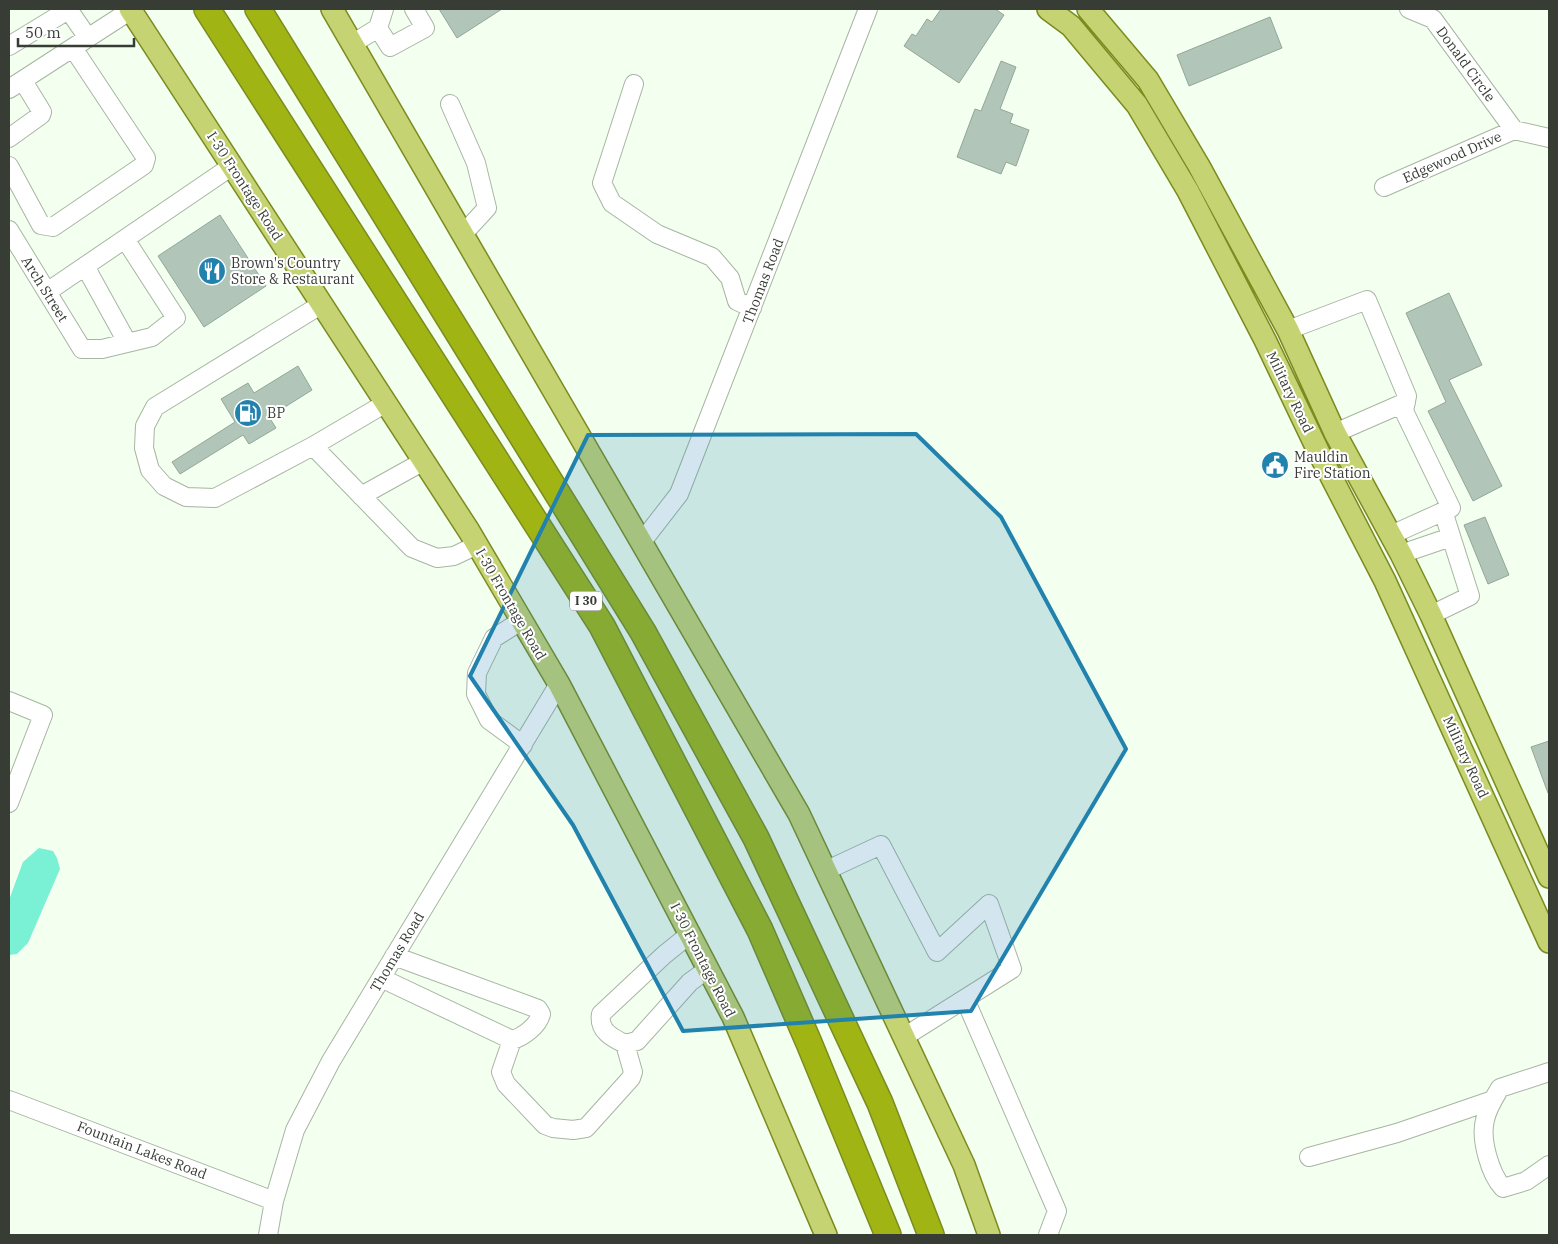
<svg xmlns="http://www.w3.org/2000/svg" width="1558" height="1244" font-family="'IBM Plex Serif',serif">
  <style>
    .water { fill: #7af1d4 }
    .building { fill: #b1c6b8; stroke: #92a699 }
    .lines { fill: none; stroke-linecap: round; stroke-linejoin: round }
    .minor-casing { stroke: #a8b5a3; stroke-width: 20 }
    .major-casing { stroke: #7b8b20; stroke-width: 24 }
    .highway-casing { stroke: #7b8b20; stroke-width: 28 }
    .minor { stroke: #fff; stroke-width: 18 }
    .major { stroke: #c6d372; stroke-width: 21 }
    .highway { stroke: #a0b514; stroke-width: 25 }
    .marked { fill: #2182ae; fill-opacity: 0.2; stroke: #2182ae; stroke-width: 4; stroke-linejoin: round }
    .labels { text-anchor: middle; stroke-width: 4; stroke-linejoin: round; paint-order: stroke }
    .shield { fill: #fff; stroke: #737772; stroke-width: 1 }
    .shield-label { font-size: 12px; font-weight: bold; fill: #373d35 }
    .street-label { font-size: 14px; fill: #373d35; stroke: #fff }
    .poi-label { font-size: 14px; fill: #373d35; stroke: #fff; text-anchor: start }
  </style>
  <rect width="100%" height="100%" fill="#f3ffef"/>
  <path class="water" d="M39,848L53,851L57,858L60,869L28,943L17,954L9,955V900L23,862Z"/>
  <path class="building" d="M439,9H502L457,38Z
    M941,9H995L1004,15L959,83L904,46L912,34L916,36L927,19L932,22Z
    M1270,17L1282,48L1189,86L1177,55Z
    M1001,61L1016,67L1000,109L1013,114L1010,123L1029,130L1016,166L1006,162L1001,174L957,157L975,109L981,111Z
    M220,215L266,286L204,327L158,256Z
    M1449,293L1482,365L1449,380L1502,486L1473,501L1428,411L1446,402L1406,313Z
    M298,366L312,390L269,417L276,428L249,444L243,435L180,474L172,462L235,422L221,399L248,383L254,393Z
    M1485,517L1509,575L1488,584L1464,525Z
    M1549,741V792L1548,793L1531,747Z"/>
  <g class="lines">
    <g class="minor-casing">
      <path id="minor" d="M68,9L88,38
        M1409,9L1433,19L1514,130
        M378,28L390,47L425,28L414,9
        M352,44L378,28L384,9
        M9,46L68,10
        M634,84L602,183L612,203L657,234L712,257L730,278L737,301L752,308
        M9,89L131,10
        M450,104L476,163L487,208L463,234
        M9,138L41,115L42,112L23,81
        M9,166L41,225L53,227L144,165L146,158L73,48
        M1384,187L1514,130L1549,138
        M9,230L82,349H102L152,337L176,318L125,239
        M85,266L127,342
        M47,292L232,166
        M322,304L155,407L145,426L144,448L150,470L164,486L186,497L215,498L313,446L386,403
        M1288,330L1367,300L1407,396L1404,411L1451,508L1391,535
        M1335,433L1406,402
        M313,446L412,548L437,558L454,556L477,545
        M361,496L424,461
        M641,543L679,494L868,9
        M1401,554L1451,537
        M1431,615L1470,596L1443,511
        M521,621L494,638L477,673L476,694L489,720L523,745
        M9,701L43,715L9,803
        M825,871L881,845L937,952L989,904L1012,969L904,1037
        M690,934L664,955L601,1014C598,1031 613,1038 625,1044L637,1041L690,982L708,969
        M381,978L512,1040C523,1037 538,1026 541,1014L538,1009L394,956
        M965,999L1057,1211L1048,1235
        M512,1040L501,1072L506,1084L545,1125L553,1128L573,1130L586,1128L631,1078L633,1072L625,1044
        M1549,1072L1500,1088C1494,1098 1487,1109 1485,1120C1480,1139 1490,1174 1503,1188L1526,1181L1549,1165
        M9,1100L274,1201
        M1309,1157L1397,1133L1493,1100
        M268,1235L274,1201L295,1130L331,1061L559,684"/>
    </g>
    <g class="major-casing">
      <path id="major" d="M130,9L469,531L559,684L733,1017L826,1235
        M332,9L799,814L964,1165L989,1235
        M1048,9L1071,26L1137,105L1188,191L1265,340L1322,459L1385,581L1549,942
        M1088,9L1148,80L1199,166L1288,330L1335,433L1401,554L1431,615L1549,877"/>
    </g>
    <g class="highway-casing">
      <path id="highway" d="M207,9L602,626L760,930L809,1043L888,1235
        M258,9L643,632L756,838L880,1103L931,1235"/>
    </g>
    <use href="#minor" class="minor"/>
    <use href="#major" class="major"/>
    <use href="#highway" class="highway"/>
  </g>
  <path class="marked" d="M916,434L1001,517L1126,749L971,1011L683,1031L573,825L470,676L588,435Z"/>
  <defs>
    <g id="restaurant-disc" transform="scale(1.4375)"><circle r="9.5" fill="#2182ae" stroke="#fff"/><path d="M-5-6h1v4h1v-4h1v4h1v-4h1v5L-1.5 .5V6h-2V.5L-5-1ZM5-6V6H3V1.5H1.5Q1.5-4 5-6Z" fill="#fff"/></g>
    <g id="fuel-disc" transform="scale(1.4375)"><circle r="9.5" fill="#2182ae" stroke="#fff"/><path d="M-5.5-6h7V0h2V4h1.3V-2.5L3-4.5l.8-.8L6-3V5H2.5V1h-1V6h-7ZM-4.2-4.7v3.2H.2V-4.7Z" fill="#fff"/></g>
    <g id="civic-disc" transform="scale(1.4375)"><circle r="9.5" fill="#2182ae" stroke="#fff"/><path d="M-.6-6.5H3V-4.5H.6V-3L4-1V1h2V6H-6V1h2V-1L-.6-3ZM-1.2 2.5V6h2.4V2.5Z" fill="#fff"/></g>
  </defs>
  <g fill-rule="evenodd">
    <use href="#restaurant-disc" x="212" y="271"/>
    <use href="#fuel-disc" x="248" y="413"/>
    <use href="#civic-disc" x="1275" y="465"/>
  </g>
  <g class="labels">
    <rect class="shield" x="570" y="591.5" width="32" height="19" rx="4"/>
    <g class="shield-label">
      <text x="586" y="605">I 30</text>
    </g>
    <g class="street-label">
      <text transform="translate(1466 64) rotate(54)" y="5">Donald Circle</text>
      <text transform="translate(1452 157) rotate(-24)" y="5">Edgewood Drive</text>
      <text transform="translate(245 186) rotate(57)" y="5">I-30 Frontage Road</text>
      <text transform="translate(763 281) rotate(-69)" y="5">Thomas Road</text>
      <text transform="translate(45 289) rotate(58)" y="5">Arch Street</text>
      <text transform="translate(1290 392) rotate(64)" y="5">Military Road</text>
      <text transform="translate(511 604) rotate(60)" y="5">I-30 Frontage Road</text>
      <text transform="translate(1466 757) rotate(65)" y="5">Military Road</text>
      <text transform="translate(397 952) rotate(-59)" y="5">Thomas Road</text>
      <text transform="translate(703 960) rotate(63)" y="5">I-30 Frontage Road</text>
      <text transform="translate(142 1150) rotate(21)" y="5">Fountain Lakes Road</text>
    </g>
    <g class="poi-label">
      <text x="231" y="268">Brown's Country<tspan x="231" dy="16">Store &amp; Restaurant</tspan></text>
      <text x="267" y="418">BP</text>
      <text x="1294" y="462">Mauldin<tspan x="1294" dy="16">Fire Station</tspan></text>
    </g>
  </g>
  <rect width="1558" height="1244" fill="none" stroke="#373d35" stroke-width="20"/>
  <path d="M18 38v8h116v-8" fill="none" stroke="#373d35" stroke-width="2.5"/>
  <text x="25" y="38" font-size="15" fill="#373d35" stroke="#ffffff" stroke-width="4" paint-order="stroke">50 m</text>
</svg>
